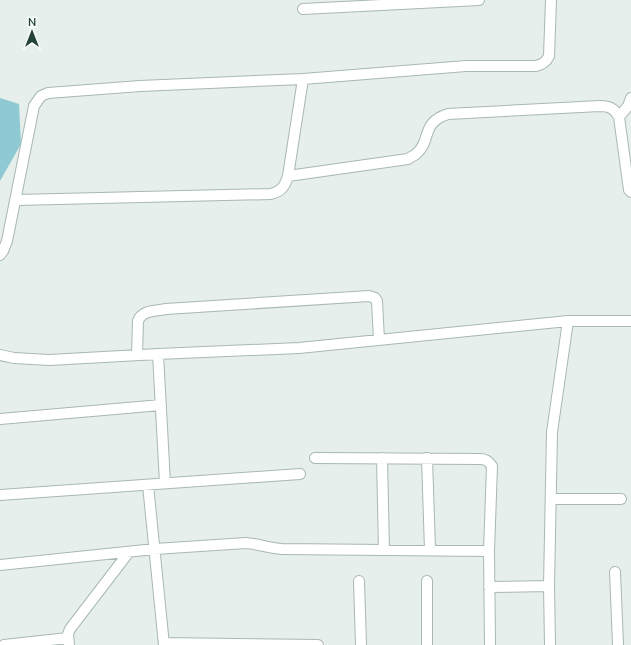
<svg xmlns="http://www.w3.org/2000/svg" width="631" height="645" font-family="'Nunito Sans',sans-serif">
  <style>
    .water { fill: #8ec9d4 }
    .lines { fill: none; stroke-linecap: round; stroke-linejoin: round }
    .minor-casing { stroke: #a8b8b2; stroke-width: 12 }
    .minor { stroke: #fff; stroke-width: 10 }
  </style>
  <rect width="100%" height="100%" fill="#e6efeb"/>
  <path class="water" d="M0,98L19,104L21,144L0,181Z"/>
  <g class="lines">
    <g class="minor-casing">
      <path id="minor" d="M303,9L479,0
        M619,117L628,106L631,98
        M288,176L408,159C410,157 414,156 416,154C432,141 420,123 448,114L600,106C609,106 614,108 619,117L629,190L631,192
        M16,200L271,194C282,191 285,186 288,176L303,79
        M0,255L3,251L7,241L34,106L41,96L48,93L140,86L303,79L466,66H536C543,64 546,62 549,56L551,0
        M158,354L165,483
        M0,355L14,358L49,360L158,354L299,348L568,321H631
        M137,355L138,321C142,310 156,311 166,309L369,296L375,298L377,301L379,340
        M0,419L161,405
        M315,458L480,459C486,459 488,461 492,466L489,551L490,645
        M382,458L384,550
        M427,458L430,550
        M148,485L164,645
        M0,495L300,474
        M551,499H621
        M0,565L155,549L246,543C258,544 269,548 282,549L489,551
        M615,572L618,645
        M359,581L361,645
        M489,587L549,586
        M164,643L318,645
        M4,645L68,638
        M69,645L68,634L70,629L129,552
        M427,645V581
        M550,645L549,586L552,432L568,321"/>
    </g>
    <use href="#minor" class="minor"/>
  </g>
  <g transform="translate(32 32)" stroke="#f7fbf9" stroke-width="3" paint-order="stroke">
  <path d="M0-3L7 15L0 10L-7 15Z" fill="#24423a"/>
  <text y="-6" font-size="11" font-weight="bold" text-anchor="middle" fill="#24423a">N</text>
  </g>
</svg>
